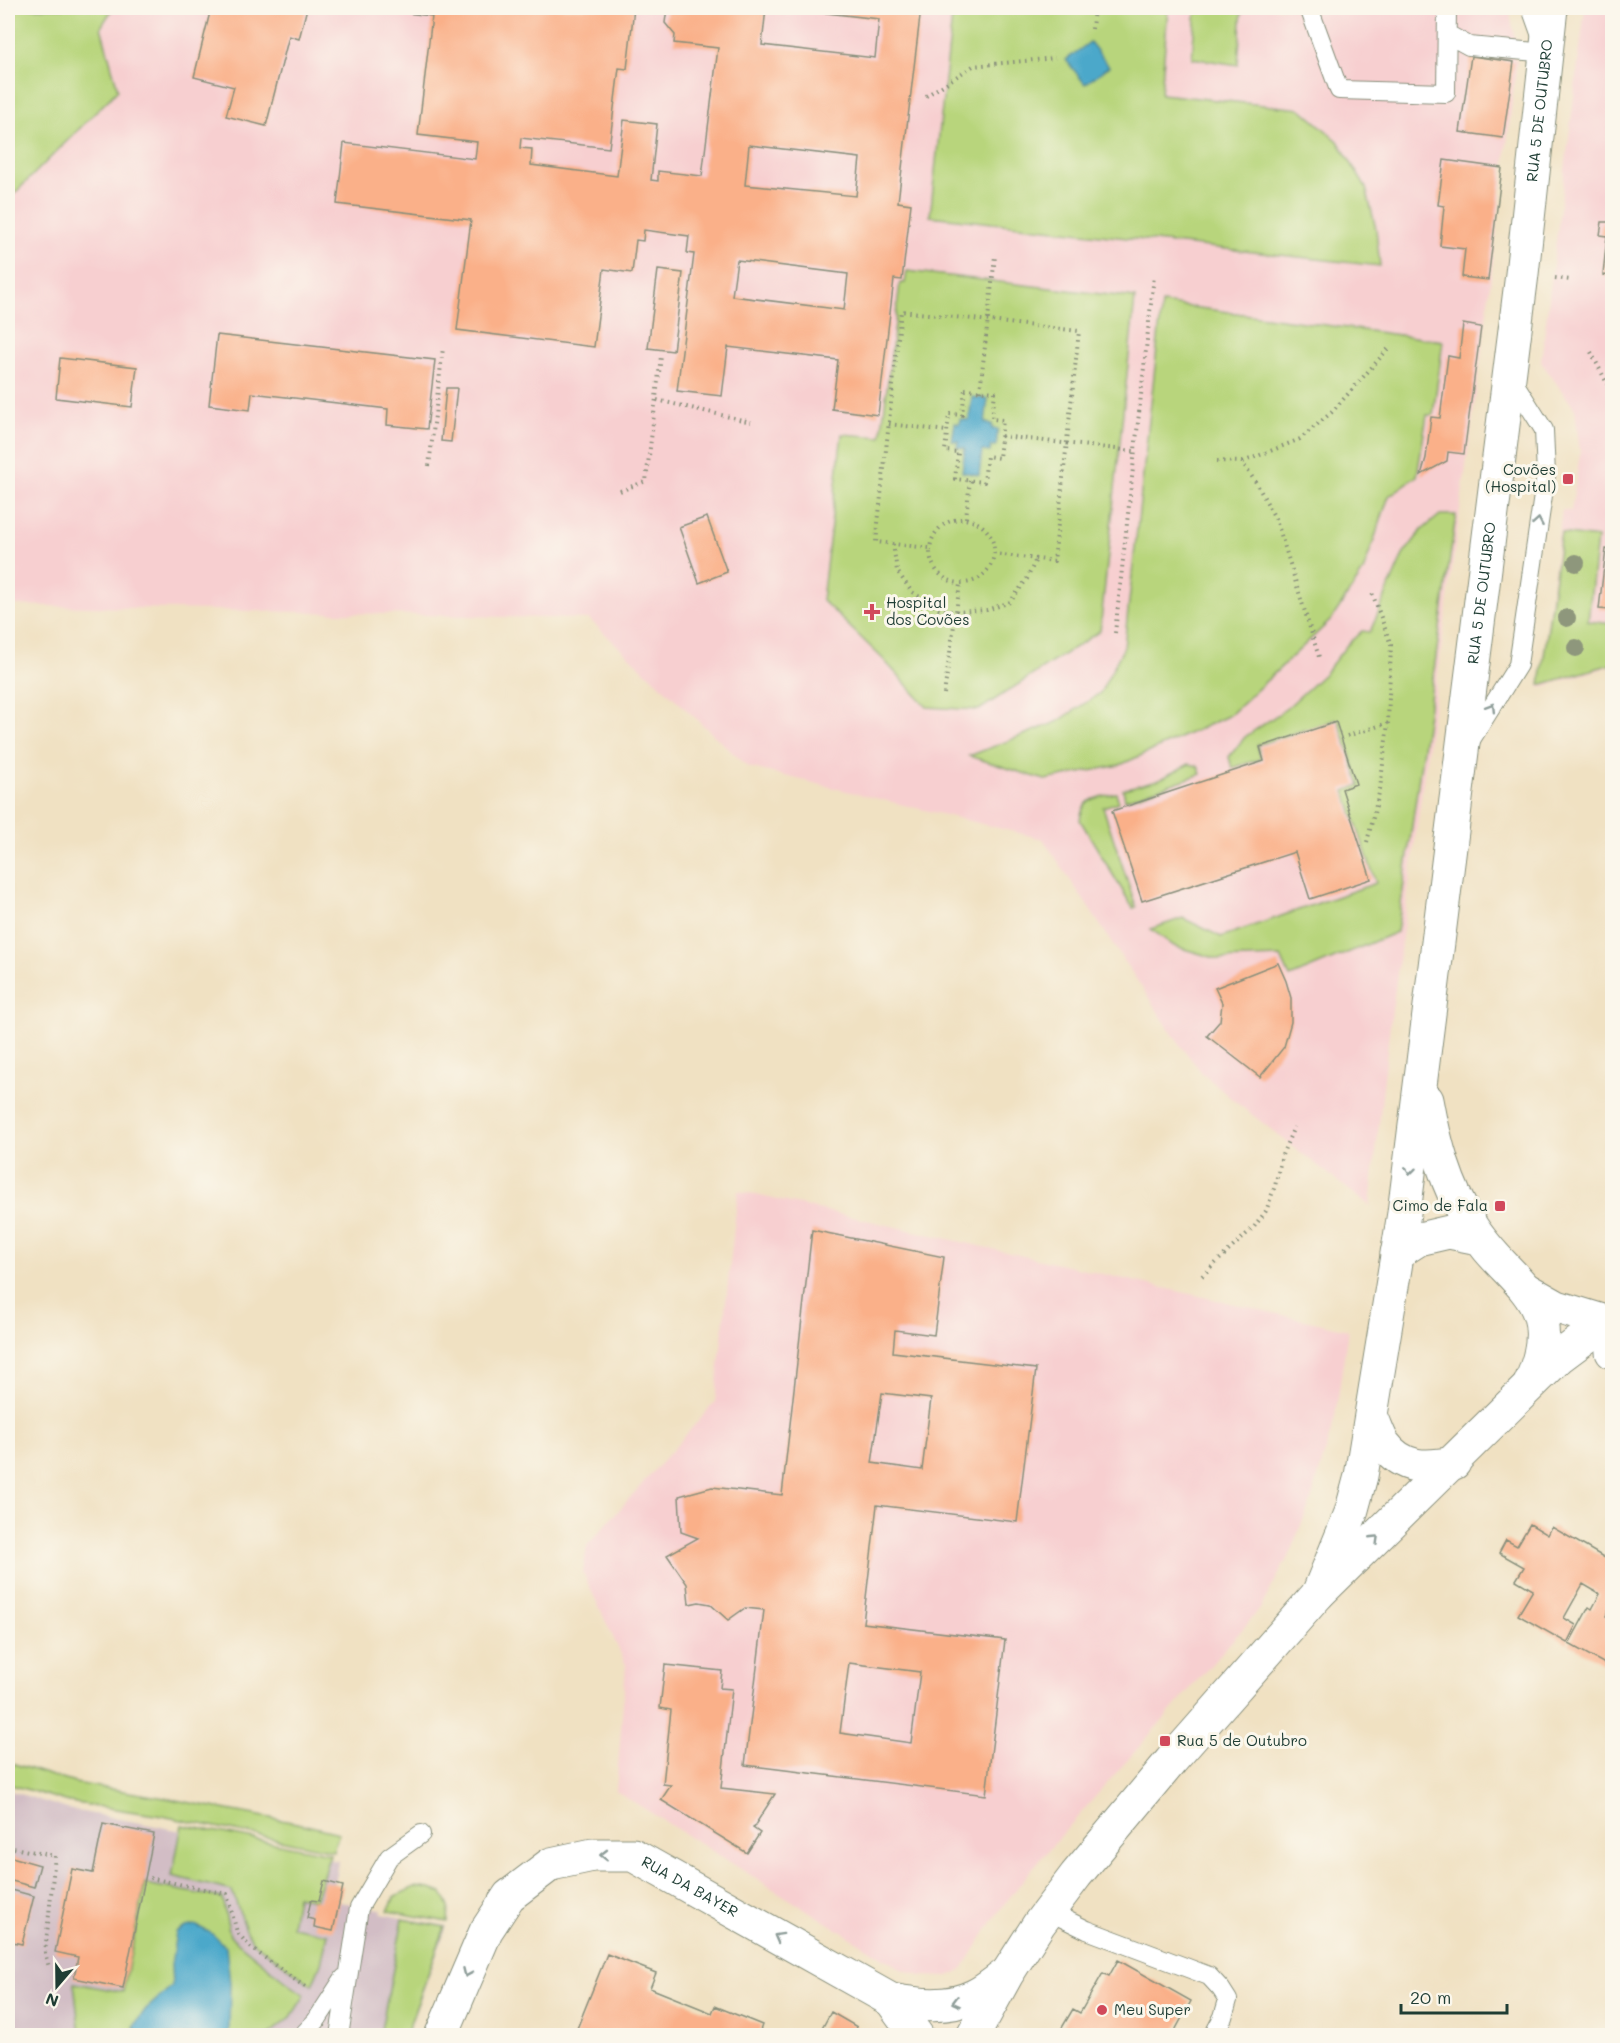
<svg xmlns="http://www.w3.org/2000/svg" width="1620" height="2043" font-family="Mali,sans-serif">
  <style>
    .built { fill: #f7cfd0 }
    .industrial { fill: #d2bdc5 }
    .green { fill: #b8d57b; stroke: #6c8958; stroke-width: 1.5 }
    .water { fill: #4ca8ca; stroke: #36727f; stroke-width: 1.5 }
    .building { fill: #fab089; fill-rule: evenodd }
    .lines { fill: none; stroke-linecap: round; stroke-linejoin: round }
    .service-casing { stroke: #888f7b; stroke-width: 20 }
    .minor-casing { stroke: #888f7b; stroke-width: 35 }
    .tertiary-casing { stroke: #888f7b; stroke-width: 35 }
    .path { stroke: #888f7b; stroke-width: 4; stroke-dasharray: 1.5 4.5; stroke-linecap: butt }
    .service { stroke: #fff; stroke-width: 18 }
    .minor { stroke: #fff; stroke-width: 33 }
    .tertiary { stroke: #fff; stroke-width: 33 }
    .tree { fill: #8e977c }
    .oneway { stroke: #8f9e9a }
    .poi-dot { fill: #d1495b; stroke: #fbf7ec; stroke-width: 2 }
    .labels { text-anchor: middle; stroke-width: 6; stroke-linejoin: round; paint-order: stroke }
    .street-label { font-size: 15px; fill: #1f3d34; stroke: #fbf7ec }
    .poi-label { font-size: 15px; fill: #1f3d34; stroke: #fbf7ec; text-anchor: start }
  </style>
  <rect width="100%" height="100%" fill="#fbf7ec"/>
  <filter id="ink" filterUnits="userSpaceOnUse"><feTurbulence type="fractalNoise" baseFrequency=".0167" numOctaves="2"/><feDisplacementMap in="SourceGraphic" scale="12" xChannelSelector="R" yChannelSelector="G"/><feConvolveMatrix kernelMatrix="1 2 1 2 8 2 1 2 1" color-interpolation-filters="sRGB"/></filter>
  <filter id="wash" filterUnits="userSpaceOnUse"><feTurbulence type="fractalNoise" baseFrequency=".008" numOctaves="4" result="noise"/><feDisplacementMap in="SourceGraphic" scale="24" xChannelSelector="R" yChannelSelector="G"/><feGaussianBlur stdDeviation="1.35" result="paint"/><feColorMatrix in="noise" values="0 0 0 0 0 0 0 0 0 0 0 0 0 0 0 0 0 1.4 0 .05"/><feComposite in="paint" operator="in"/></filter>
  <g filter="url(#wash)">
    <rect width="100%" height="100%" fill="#f0e1c2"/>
    <path class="built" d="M8,8H1487L1488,10L1509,8L1515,40L1514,59L1517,60L1486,319L1389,1033L1370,1206L1233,1100L1203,1074L1180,1045L1043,839L748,767L589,619L8,605Z
      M1585,8H1612V666L1539,688L1562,510L1571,511L1580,453L1575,409L1541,362Z
      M738,1191L1348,1330L1335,1417L1312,1498L1288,1557L1260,1609L1031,1870L997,1914L962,1970L946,1977L922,1976L901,1969L616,1791L626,1665L583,1573L587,1546L715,1402Z"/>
    <path class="industrial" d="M8,1790L67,1809L338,1861L332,1900L382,1910L381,1914L447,1926L407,2035H8Z"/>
    <path class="green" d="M8,8H113L101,27L118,90L8,200Z
      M953,8H1168L1161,94L1301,109L1338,141L1366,188L1376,229L1380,266L930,216Z
      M1196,8H1242L1238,65L1192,58Z
      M907,271L1135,298L1100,631L979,710L927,707L882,658L822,600L842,434L881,437L900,283H905Z
      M1162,303L1443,341L1433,415H1427L1417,476L1389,496L1363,572L1331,620L1230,715L1120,765L1045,780L969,756L1057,722L1100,693L1124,647Z
      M1440,515H1456L1397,932L1290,977L1281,957L1218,959L1174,946L1151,929L1183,918L1221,937L1376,883L1345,791L1360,785L1338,719L1257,745L1261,759L1232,768L1229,757L1245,737L1287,708L1325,673L1347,645L1362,631L1370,632L1403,555L1422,530Z
      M1561,533L1597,538L1588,621L1612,624V664L1540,685Z
      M1189,764L1198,766L1201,774L1125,800L1123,789L1158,780Z
      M1116,793L1119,802L1103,807L1136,907L1133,908L1080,820C1083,797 1096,798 1116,793Z
      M8,1762L75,1783L165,1798L302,1824L339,1833L333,1851L162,1816L69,1802L8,1784Z
      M182,1825L330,1854L315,1900L297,1896L292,1927L328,1934L321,1963L312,1985L253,1942L246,1930L232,1891L172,1876Z
      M145,1884L222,1898L230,1936L289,1984L305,1995L291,2017L268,2035H80L74,1983L123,1992Z
      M415,1887L431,1889L442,1893L449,1907L448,1922L388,1911L395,1896Z
      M403,1919L445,1927L406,2035H380Z"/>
    <path class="water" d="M1090,42L1109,66L1085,84L1066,60Z
      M972,397L988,399L985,423L992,424V429H998L996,446H991L990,452L982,451L979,475L962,472L965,448L957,447L958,441H952L955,423L959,424L960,419L969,420Z
      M195,1925L211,1933L226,1947L230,1983L229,2031L225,2035H136L134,2026L145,2010L172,1986L171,1965L176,1932L186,1927Z"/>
    <g id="blocks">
      <path class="building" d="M211,8H307L299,39L289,36L266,126L226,116L234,87L194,77Z
        M408,8H634L627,69L619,68L609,148L521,138L520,148L532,149L531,165L617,176L624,120L657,124L651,180L658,181V171L702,176L718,48L674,43L675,35L665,23L667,8H766L762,45L875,58L879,19L792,9V8H921L898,202L911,204L902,280L894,279L878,415L832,409L838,360L728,347L722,396L677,391L694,254L687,253L689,236L644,230L643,241L636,240L632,273L604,269L594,347L457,330L471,220L337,204L344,143L475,159L477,142L418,135L432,16L407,13ZM749,145L860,158L856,196L745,185ZM737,260L848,274L844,310L732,296Z
        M1471,56L1514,62L1503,138L1460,132Z
        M1444,160L1502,168L1488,280L1462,277L1465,249L1440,246L1444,206L1438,205Z
        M1610,208H1612V276L1603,275L1607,236L1600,235L1602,222H1609Z
        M658,270L683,273L673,351L648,348Z
        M1463,324L1481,327L1464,454L1448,452L1447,461L1421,475L1426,458L1431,417L1440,418L1448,356L1459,358Z
        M217,335L435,360L427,429L387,425L388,409L252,393L250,410L209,405Z
        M60,358L137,367L132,407L56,398Z
        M446,388H457L451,442L441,441Z
        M707,517L727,572L699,583L679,527Z
        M1606,549L1612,550V610L1599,609Z
        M1336,722L1356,784L1342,789L1371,879L1310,899L1295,852L1142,901L1112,811L1264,761L1260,747Z
        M1278,963L1286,981L1291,998V1022L1284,1047L1260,1077L1207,1036L1220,1021L1222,1003L1215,988Z
        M812,1230L944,1257L934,1335L895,1330L893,1352L1036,1369L1017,1522L877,1505L863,1623L1005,1640L986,1795L745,1765L764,1610L745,1608L728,1620L710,1604L699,1602L689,1604L687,1584L667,1555L698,1538L681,1532L679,1496L712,1487L782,1495ZM882,1393L931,1399L922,1470L872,1463ZM849,1663L920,1672L911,1743L840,1733Z
        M1530,1524L1548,1535L1552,1527L1612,1562V1604L1606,1616L1612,1620V1668L1569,1644L1589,1607L1592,1609L1600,1594L1583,1584L1564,1618L1576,1625L1567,1643L1518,1615L1533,1590L1516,1580L1524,1567L1499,1553L1506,1540L1517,1546Z
        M665,1665L722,1671L720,1688L732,1689L721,1788L775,1794L753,1828L760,1833L747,1853L661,1800L671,1785L663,1784L671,1710L660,1708Z
        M103,1824L154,1834L123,1988L74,1978L78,1957L55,1952L72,1869L93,1873Z
        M8,1856L40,1865L34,1887L8,1880Z
        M324,1881L343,1886L333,1931L314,1927L315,1920L307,1918L311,1900L319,1901Z
        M8,1889L34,1896L22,1944L8,1941Z
        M607,1954L656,1973L650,1988L712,2013L715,2006L762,2025L758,2036H646L632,2030L630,2036H574Z
        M1118,1960L1191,2001L1172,2036H1057L1073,2009L1080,2013L1103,1973L1109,1976Z
        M831,2012L857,2027L852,2036H818Z"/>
    </g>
  </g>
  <g filter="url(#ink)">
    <use href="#blocks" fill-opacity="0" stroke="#888f7b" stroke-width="1.5"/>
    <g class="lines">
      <g class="service-casing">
        <path id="service" d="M1309,8L1339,90L1446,93L1447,8
          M1447,34L1469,46L1547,53L1531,8
          M1469,743L1518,665L1546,475L1544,430L1510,376
          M1048,1911L1087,1930L1209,1976L1221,1989L1228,2000L1223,2017L1213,2036
          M302,2036L316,2021L344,1978
          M339,2036L359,1908L389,1857L421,1834"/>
      </g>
      <g class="minor-casing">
        <path id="minor" d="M1606,1322L1611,1321L1612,1352"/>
      </g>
      <g class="tertiary-casing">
        <g id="tertiary">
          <path d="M1427,1100C1435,1144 1446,1186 1470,1224C1508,1287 1569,1295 1530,1384"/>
          <path d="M1397,1253L1419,1239L1449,1232L1479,1238"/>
          <path d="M1527,1290L1557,1307L1606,1322"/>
          <path d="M1372,1418C1376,1426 1379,1437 1384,1444C1403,1470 1427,1468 1454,1463"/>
          <path id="s1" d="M1318,1594L1351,1513L1361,1476L1404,1213L1522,274L1551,8"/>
          <path d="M891,2000L917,2036"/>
          <path id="s2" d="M441,2036L486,1931L509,1896L551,1864L593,1855H633L891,2000C918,2005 948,2009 974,1996C985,1991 995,1982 1005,1975"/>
          <path d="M973,2036L1007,1974L1039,1924L1076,1875L1171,1761L1318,1594L1559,1357L1606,1322"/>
        </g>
      </g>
      <path class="path" d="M1092,29L1094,8
        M926,96L973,66L1055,58
        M1555,278L1571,280
        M8,291H9
        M1591,352L1612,393
        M965,389L995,392L992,419L1003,420L999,458L987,456L984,482L955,479L958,452L945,451L949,414L962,415Z
        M980,391L995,256
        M657,400L751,422
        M889,424L947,431
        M1001,436L1134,451
        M1217,461L1242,462L1257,484L1277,522L1319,657
        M1243,462L1300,439L1332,412L1388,349
        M429,466L443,348
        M620,491L646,481L661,356
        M966,518L970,480
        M930 551a32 32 0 1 1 64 0a32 32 0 1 1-64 0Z
        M893,544L897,571L912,592L939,609L956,612L987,610L1010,602L1027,579L1036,559
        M929,548L876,542L901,311L1079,331L1054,561L995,554
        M1115,633L1154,276
        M944,694L960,584
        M1347,736L1388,723
        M1367,842L1380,789L1388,723L1391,645L1371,590
        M1202,1276L1254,1227L1266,1211L1275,1186L1282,1155L1294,1127
        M8,1847L55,1856L45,1953L49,1967
        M150,1878L227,1894L237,1932L250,1947L305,1987"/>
      <use href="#service" class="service"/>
      <use href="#minor" class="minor"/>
      <use href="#tertiary" class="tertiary"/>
    </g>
    <g class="tree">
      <circle cx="1576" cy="563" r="9"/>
      <circle cx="1567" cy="618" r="9"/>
      <circle cx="1576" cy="648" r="9"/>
    </g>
    <defs><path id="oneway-chevron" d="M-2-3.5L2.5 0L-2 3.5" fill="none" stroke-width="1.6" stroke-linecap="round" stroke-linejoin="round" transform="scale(1.5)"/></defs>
    <g class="oneway">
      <use href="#oneway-chevron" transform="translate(1538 522) rotate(-80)"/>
      <use href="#oneway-chevron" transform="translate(1491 707) rotate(-58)"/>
      <use href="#oneway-chevron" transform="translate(1410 1171) rotate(97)"/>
      <use href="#oneway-chevron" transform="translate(1375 1539) rotate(-44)"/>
      <use href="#oneway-chevron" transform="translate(604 1855) rotate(180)"/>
      <use href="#oneway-chevron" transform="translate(778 1937) rotate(-151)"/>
      <use href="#oneway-chevron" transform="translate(467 1973) rotate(114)"/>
      <use href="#oneway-chevron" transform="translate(956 2002) rotate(165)"/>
    </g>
  </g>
  <g class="poi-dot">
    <rect x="1562" y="473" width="12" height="12" rx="3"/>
    <path d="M869 603h6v6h6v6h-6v6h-6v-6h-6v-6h6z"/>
    <rect x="1494" y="1200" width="12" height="12" rx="3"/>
    <rect x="1159" y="1735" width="12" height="12" rx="3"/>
    <circle cx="1102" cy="2010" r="6"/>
  </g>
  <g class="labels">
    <g class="street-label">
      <text dy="5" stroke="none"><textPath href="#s1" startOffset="1503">RUA 5 DE OUTUBRO</textPath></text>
      <text dy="5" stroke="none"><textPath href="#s1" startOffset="1017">RUA 5 DE OUTUBRO</textPath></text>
      <text dy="5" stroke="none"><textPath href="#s2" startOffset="357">RUA DA BAYER</textPath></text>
    </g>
    <g class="poi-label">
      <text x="1556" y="475" text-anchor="end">Covões<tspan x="1556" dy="17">(Hospital)</tspan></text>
      <text x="886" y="608">Hospital<tspan x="886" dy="17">dos Covões</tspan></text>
      <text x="1488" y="1211" text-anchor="end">Cimo de Fala</text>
      <text x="1177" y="1746">Rua 5 de Outubro</text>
      <text x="1114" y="2015">Meu Super</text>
    </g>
  </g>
  <rect width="1620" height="2043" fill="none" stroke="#fbf7ec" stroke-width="30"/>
  <g transform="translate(57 1986) rotate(200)" stroke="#fbf7ec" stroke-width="4.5" paint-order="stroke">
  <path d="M0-4.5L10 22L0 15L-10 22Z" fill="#1f3d34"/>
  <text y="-9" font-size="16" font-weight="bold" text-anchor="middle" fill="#1f3d34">N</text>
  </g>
  <path d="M1401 2004v9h106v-9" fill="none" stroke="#1f3d34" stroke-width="3"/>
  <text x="1410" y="2004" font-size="18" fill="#1f3d34" stroke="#fbf7ec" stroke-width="4.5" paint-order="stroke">20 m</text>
</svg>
